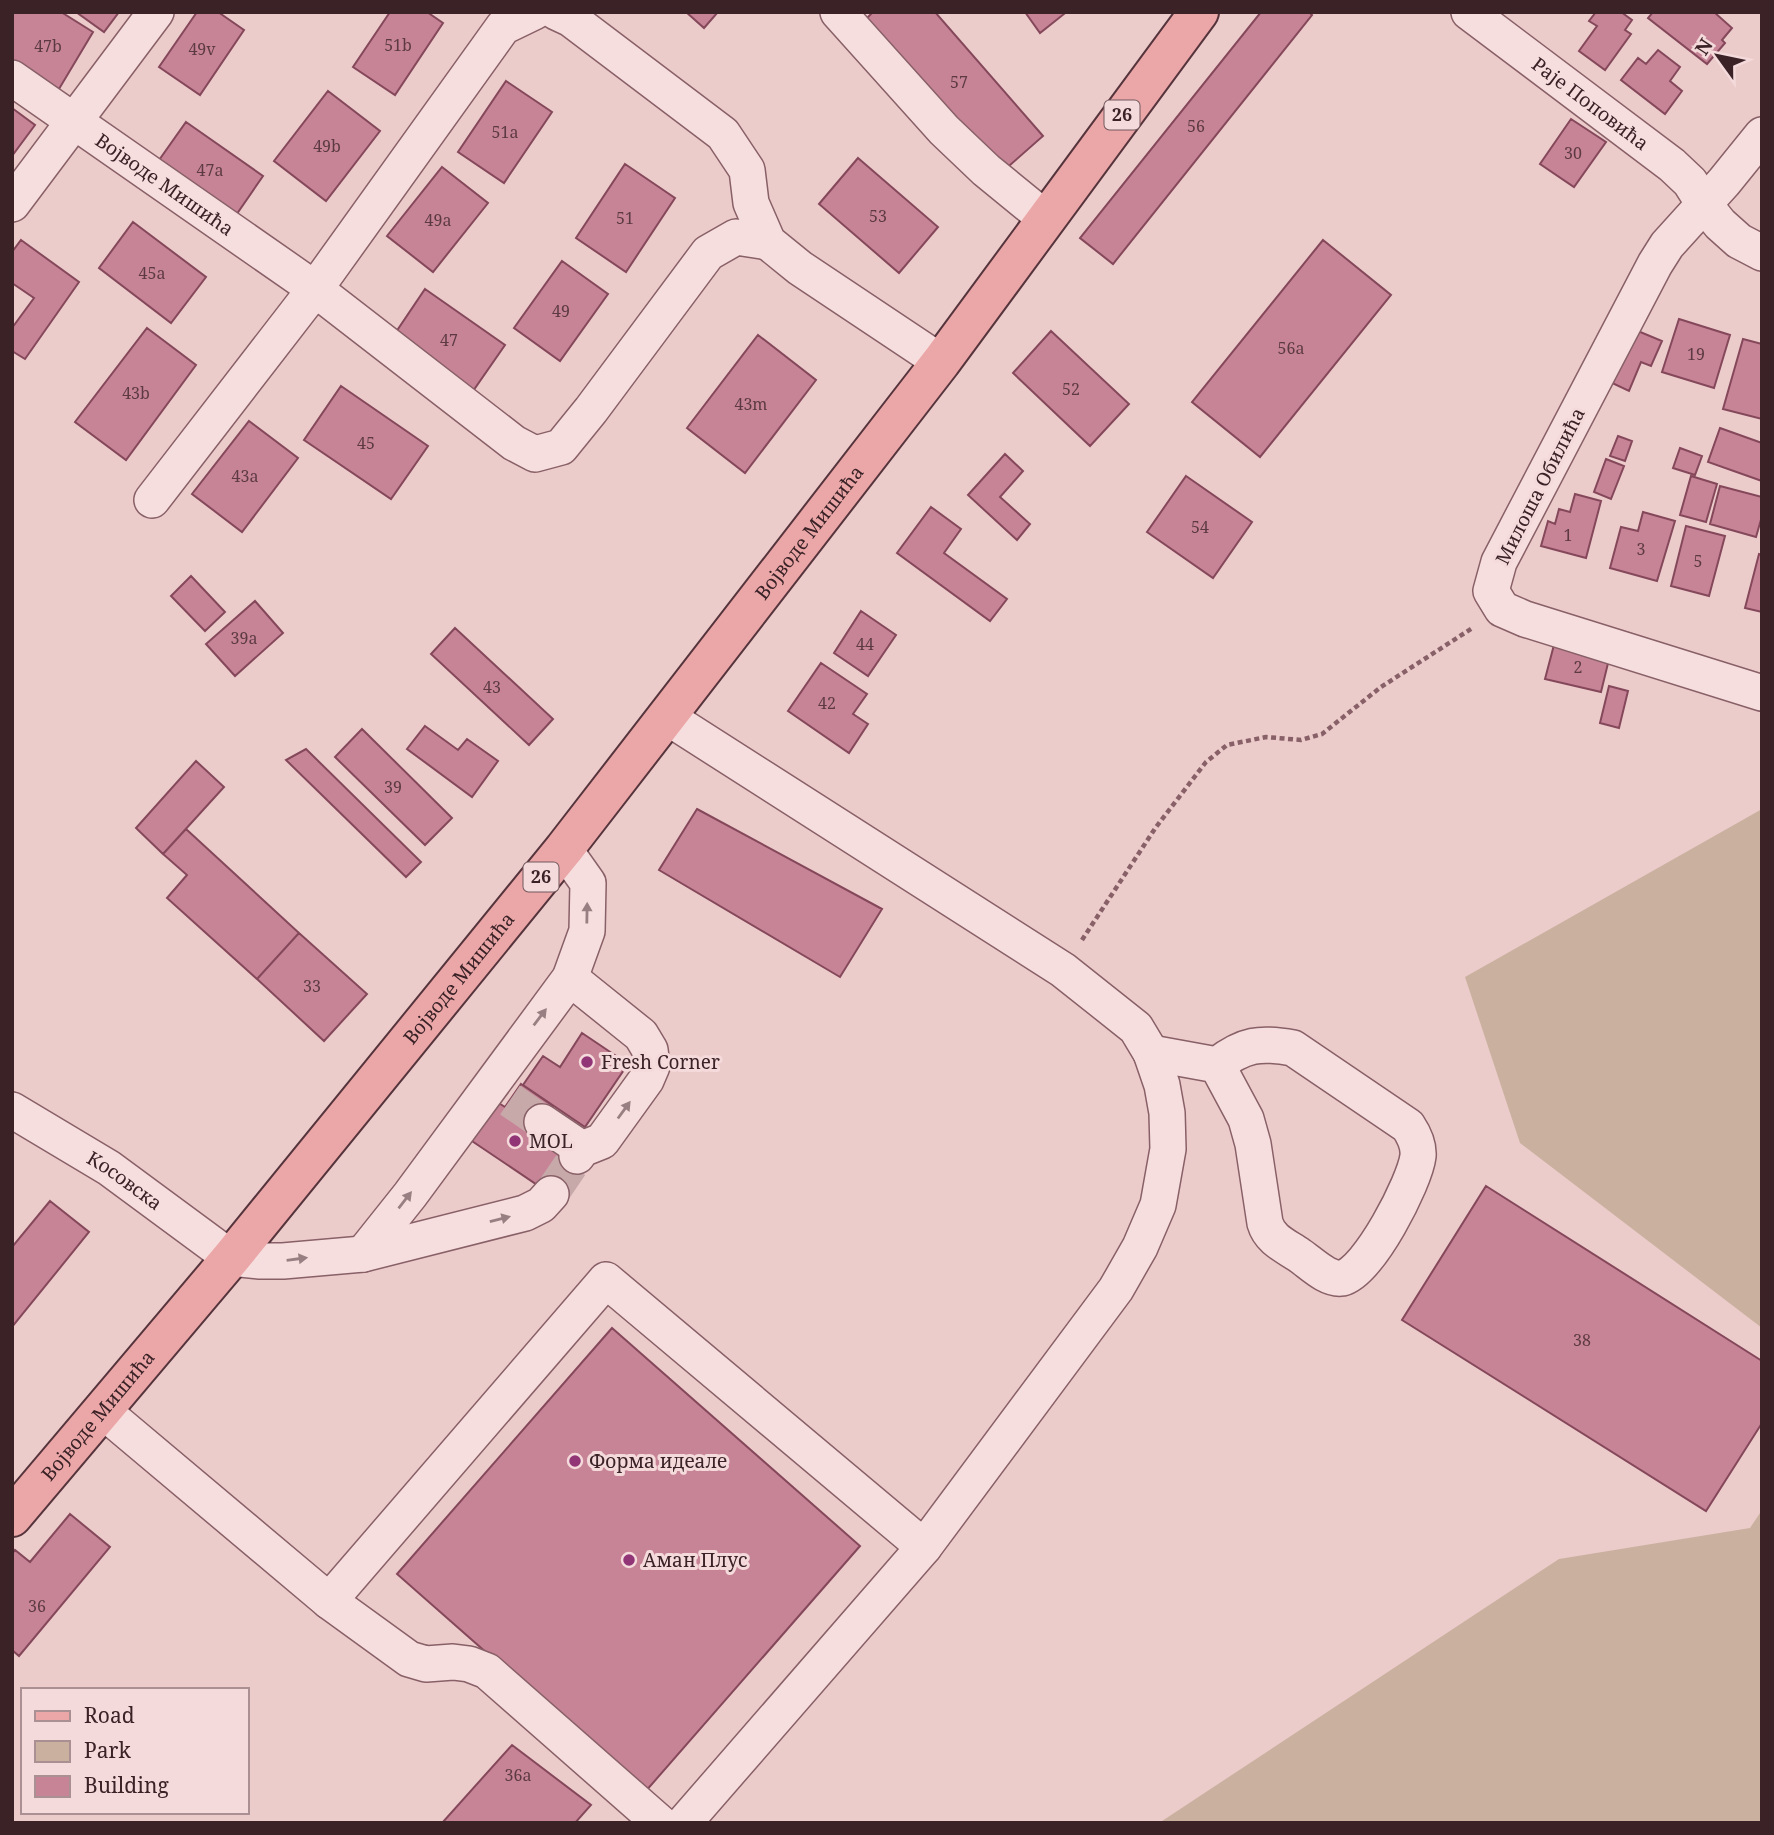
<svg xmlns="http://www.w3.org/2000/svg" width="1774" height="1835" font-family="'Noto Serif',serif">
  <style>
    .green { fill: #cab19f }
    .building { fill: #c78497; stroke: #85485b; stroke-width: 2 }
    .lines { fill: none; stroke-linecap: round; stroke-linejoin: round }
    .minor-tunnel { stroke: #c8a9aa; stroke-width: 35; stroke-dasharray: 35 18; stroke-linecap: butt }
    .minor-casing { stroke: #886067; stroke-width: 38 }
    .major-casing { stroke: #56343c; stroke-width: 42 }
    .path { stroke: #886067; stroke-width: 4.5; stroke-dasharray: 5 3.5; stroke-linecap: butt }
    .minor { stroke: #f7dede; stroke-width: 35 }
    .major { stroke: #eba7a8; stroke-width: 38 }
    .oneway { fill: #988082 }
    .poi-dot { fill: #923577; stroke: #f4dada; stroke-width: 2.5 }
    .labels { text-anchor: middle; stroke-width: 6; stroke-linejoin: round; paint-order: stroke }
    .number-label { font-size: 16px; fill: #5d3a43 }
    .shield { fill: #f4dada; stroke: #72595d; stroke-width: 2 }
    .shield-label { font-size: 18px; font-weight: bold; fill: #3a2227 }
    .street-label { font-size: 19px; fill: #3a2227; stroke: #f4dada }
    .poi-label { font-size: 19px; fill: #3a2227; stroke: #f4dada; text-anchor: start }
  </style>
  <rect width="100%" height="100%" fill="#eccbcb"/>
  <path class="green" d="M1762,809V1328L1520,1143L1465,977Z
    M1762,1510V1823H1159L1559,1559L1750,1528Z"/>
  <path class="building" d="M12,12H61L93,32L59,89L12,61Z
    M76,12H119L104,32Z
    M197,12H218L244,30L200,95L159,67Z
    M390,12H427L443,23L395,95L353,67Z
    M686,12H718L704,28Z
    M873,12H935L1043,136L1001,173L866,19Z
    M1025,12H1062L1064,14L1040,33Z
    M1261,12H1309L1312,15L1113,264L1080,238Z
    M1596,12H1621L1632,20L1625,30L1631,34L1605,70L1579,51L1597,26L1589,21Z
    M1653,12H1714L1732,28L1722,40L1725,43L1707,64L1648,18Z
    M1658,50L1680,67L1670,81L1682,91L1665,114L1621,80L1638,58L1646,64Z
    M506,81L552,112L504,183L458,152Z
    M328,91L380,131L326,201L274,161Z
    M12,108L35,125L12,156Z
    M1571,119L1606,142L1574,187L1540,164Z
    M186,122L263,176L234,218L157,163Z
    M858,158L938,227L899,273L819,204Z
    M625,164L675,198L626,272L576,238Z
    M442,167L488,203L433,272L387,236Z
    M133,222L206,277L171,323L99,268Z
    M21,240L79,282L25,359L12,351V328L34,298L12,283V252Z
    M1323,240L1391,295L1260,457L1192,402Z
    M562,261L608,294L560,361L514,328Z
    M425,289L505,345L473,391L394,335Z
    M1679,319L1730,335L1714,388L1662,372Z
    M147,328L196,365L126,460L75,422Z
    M1633,329L1662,341L1651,366L1641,362L1629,391L1610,382Z
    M1051,331L1129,404L1090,446L1013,373Z
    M758,335L816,380L745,473L687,428Z
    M1743,339L1762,344V419L1723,409Z
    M341,386L428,446L391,499L304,440Z
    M249,421L298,458L242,532L192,494Z
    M1720,428L1762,443V481L1708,462Z
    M1618,436L1632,441L1625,461L1610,456Z
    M1680,448L1702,456L1695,475L1673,468Z
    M1005,454L1023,471L1000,497L1030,524L1017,540L968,495Z
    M1606,459L1624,466L1611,499L1594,492Z
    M1186,476L1252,522L1213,578L1147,532Z
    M1691,476L1717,484L1706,522L1680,515Z
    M1720,486L1762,497V516L1756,537L1710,524Z
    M1575,494L1601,501L1586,558L1541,546L1548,521L1555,524L1559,509L1570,512Z
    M931,507L961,529L944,553L1007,599L990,621L897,553Z
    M1643,512L1675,521L1657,581L1610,568L1621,527L1638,531Z
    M1686,526L1725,536L1709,596L1671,586Z
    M1759,554L1762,555V612L1745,608Z
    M191,576L225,612L205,631L171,596Z
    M255,601L283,633L235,676L206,644Z
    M861,611L896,635L868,676L834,653Z
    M455,628L553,719L529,745L431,654Z
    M1555,641L1610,655L1601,692L1545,679Z
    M821,663L867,694L853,714L868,724L849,753L788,711Z
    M1609,686L1628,691L1619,728L1600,723Z
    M425,726L458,750L467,739L498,761L472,797L407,749Z
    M362,729L452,818L425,845L335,757Z
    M306,749L421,862L406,877L286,760Z
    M196,761L224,787L163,854L136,828Z
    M697,809L882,909L840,977L659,870Z
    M186,829L299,933L257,979L167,898L187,875L163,854Z
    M299,933L367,994L324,1041L257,979Z
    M582,1033L628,1064L585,1127L523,1085L543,1056L560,1067Z
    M521,1084L553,1106L537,1129L587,1163L561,1201L460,1133L486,1095L505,1107Z
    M1486,1186L1762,1361V1423L1706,1511L1402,1320Z
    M50,1201L89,1232L12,1327V1247Z
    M612,1328L860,1546L645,1792L397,1574Z
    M70,1514L110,1547L19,1656L12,1650V1554L15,1550L30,1562Z
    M512,1745L591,1805L575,1823H442Z"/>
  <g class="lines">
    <path class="minor-tunnel" d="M510,1100L542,1122
      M551,1194L577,1156"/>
    <g class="minor-casing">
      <g id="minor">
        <path d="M556,12L571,19L723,134L747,170L751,203L768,242L800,268L941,362"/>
        <path d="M838,12L944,130L986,170L1046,219"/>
        <path id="s1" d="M1469,12L1672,165L1690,182L1704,204L1720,224L1739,241L1762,253"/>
        <path id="s2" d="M12,78L315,289L514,443L535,454L561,447L591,410L708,253L736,237L768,242"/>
        <path d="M1762,135L1724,182L1667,245L1655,264L1499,562L1491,591L1502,609L1525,619L1762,693"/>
        <path d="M12,204L156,12"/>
        <path d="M152,500L315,289L503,27L534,12"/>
        <path d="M667,717L1063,970L1136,1028L1151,1053L1162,1085L1167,1113L1168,1149L1158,1205L1140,1247L1116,1289L924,1547L684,1823"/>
        <path d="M570,978L641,1035L650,1050L652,1066L646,1080L602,1141L582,1149L577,1156"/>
        <path d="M1151,1053L1217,1065C1244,1044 1260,1042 1293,1048L1408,1126C1414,1135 1419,1145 1418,1156C1415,1182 1368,1273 1342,1278C1327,1280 1311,1263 1299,1255C1286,1246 1270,1240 1265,1223L1253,1144L1246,1119L1217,1065"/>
        <path id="s3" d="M12,1110L109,1168L231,1258L260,1261H283L363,1254L525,1213L541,1205L551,1194"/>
        <path d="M542,1122L582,1149"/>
        <path d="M363,1254L410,1195L570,978L587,931L588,883L564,849"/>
        <path d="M103,1411L329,1601L409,1659L426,1664L453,1662L469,1664L487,1671L660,1823"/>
        <path d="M329,1601L606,1280L924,1547"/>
      </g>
    </g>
    <g class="major-casing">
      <g id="major">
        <path id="s4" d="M12,1517L231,1258L564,849L941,362L1199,12"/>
      </g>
    </g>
    <path class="path" d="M1082,940L1156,827L1206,762L1227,745L1266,737L1301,740L1322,734L1381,687L1474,627"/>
    <use href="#minor" class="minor"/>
    <use href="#major" class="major"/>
  </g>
  <defs><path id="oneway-solid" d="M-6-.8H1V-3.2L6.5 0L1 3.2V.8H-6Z" transform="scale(1.75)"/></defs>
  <g class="oneway">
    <use href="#oneway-solid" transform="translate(587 913) rotate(-89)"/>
    <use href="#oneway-solid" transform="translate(540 1017) rotate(-53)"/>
    <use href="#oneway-solid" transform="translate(624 1110) rotate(-54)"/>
    <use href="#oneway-solid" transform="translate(405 1200) rotate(-52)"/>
    <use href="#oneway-solid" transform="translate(500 1219) rotate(-14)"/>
    <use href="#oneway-solid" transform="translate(297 1259) rotate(-8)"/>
  </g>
  <g class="poi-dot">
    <circle cx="587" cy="1062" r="7"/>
    <circle cx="515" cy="1141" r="7"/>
    <circle cx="575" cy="1461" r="7"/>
    <circle cx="629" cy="1560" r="7"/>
  </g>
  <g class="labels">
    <g class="number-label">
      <text x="398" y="51">51b</text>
      <text x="48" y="52">47b</text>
      <text x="202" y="55">49v</text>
      <text x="959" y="88">57</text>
      <text x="1196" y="132">56</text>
      <text x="505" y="138">51a</text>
      <text x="327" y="152">49b</text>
      <text x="1573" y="159">30</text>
      <text x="210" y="176">47a</text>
      <text x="878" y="222">53</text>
      <text x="625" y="224">51</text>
      <text x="438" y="226">49a</text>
      <text x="152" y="279">45a</text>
      <text x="561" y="317">49</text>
      <text x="449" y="346">47</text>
      <text x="1291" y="354">56a</text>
      <text x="1696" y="360">19</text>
      <text x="1071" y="395">52</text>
      <text x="136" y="399">43b</text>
      <text x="751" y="410">43m</text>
      <text x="366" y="449">45</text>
      <text x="245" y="482">43a</text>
      <text x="1200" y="533">54</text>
      <text x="1568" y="541">1</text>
      <text x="1641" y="555">3</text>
      <text x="1698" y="567">5</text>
      <text x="244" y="644">39a</text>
      <text x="865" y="650">44</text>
      <text x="1578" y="673">2</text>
      <text x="492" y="693">43</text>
      <text x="827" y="709">42</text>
      <text x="393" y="793">39</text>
      <text x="312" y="992">33</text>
      <text x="1582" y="1346">38</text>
      <text x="37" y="1612">36</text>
      <text x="518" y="1781">36a</text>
    </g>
    <g class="shield">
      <rect x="1104.5" y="100.5" width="35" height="29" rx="5"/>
      <rect x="523.5" y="862.5" width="35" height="29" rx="5"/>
    </g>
    <g class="shield-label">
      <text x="1122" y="121">26</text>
      <text x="541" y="883">26</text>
    </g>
    <g class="street-label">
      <text dy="7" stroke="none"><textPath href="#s1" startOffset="152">Раје Поповића</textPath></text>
      <text dy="7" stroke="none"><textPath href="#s2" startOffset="186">Војводе Мишића</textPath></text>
      <text transform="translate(1540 486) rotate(-63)" y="7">Милоша Обилића</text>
      <text dy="7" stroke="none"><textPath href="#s4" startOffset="1267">Војводе Мишића</textPath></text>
      <text dy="7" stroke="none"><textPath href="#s4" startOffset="700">Војводе Мишића</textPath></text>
      <text dy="7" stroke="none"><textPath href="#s3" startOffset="133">Косовска</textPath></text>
      <text dy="7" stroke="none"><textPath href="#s4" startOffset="133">Војводе Мишића</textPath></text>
    </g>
    <g class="poi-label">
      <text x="601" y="1069">Fresh Corner</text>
      <text x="529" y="1148">MOL</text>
      <text x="589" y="1468">Форма идеале</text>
      <text x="643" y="1567">Аман Плус</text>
    </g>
  </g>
  <rect width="1774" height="1835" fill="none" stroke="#3a2227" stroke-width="28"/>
  <rect x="21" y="1688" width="228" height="126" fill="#f4dada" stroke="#aa9092" stroke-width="2"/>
  <rect x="35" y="1711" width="35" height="10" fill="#eba7a8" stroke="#aa9092" stroke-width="2"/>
  <text x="84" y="1723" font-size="21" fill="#3a2227">Road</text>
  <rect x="35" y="1741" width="35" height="21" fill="#cab19f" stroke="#aa9092" stroke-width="2"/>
  <text x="84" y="1758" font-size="21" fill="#3a2227">Park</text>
  <rect x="35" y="1776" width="35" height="21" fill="#c78497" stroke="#aa9092" stroke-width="2"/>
  <text x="84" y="1793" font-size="21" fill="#3a2227">Building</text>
  <g transform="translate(1718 56) rotate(303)" stroke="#f4dada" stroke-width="5" paint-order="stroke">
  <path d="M0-5L12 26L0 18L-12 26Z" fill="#3a2227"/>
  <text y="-10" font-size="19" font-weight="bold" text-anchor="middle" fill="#3a2227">N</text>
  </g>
</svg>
